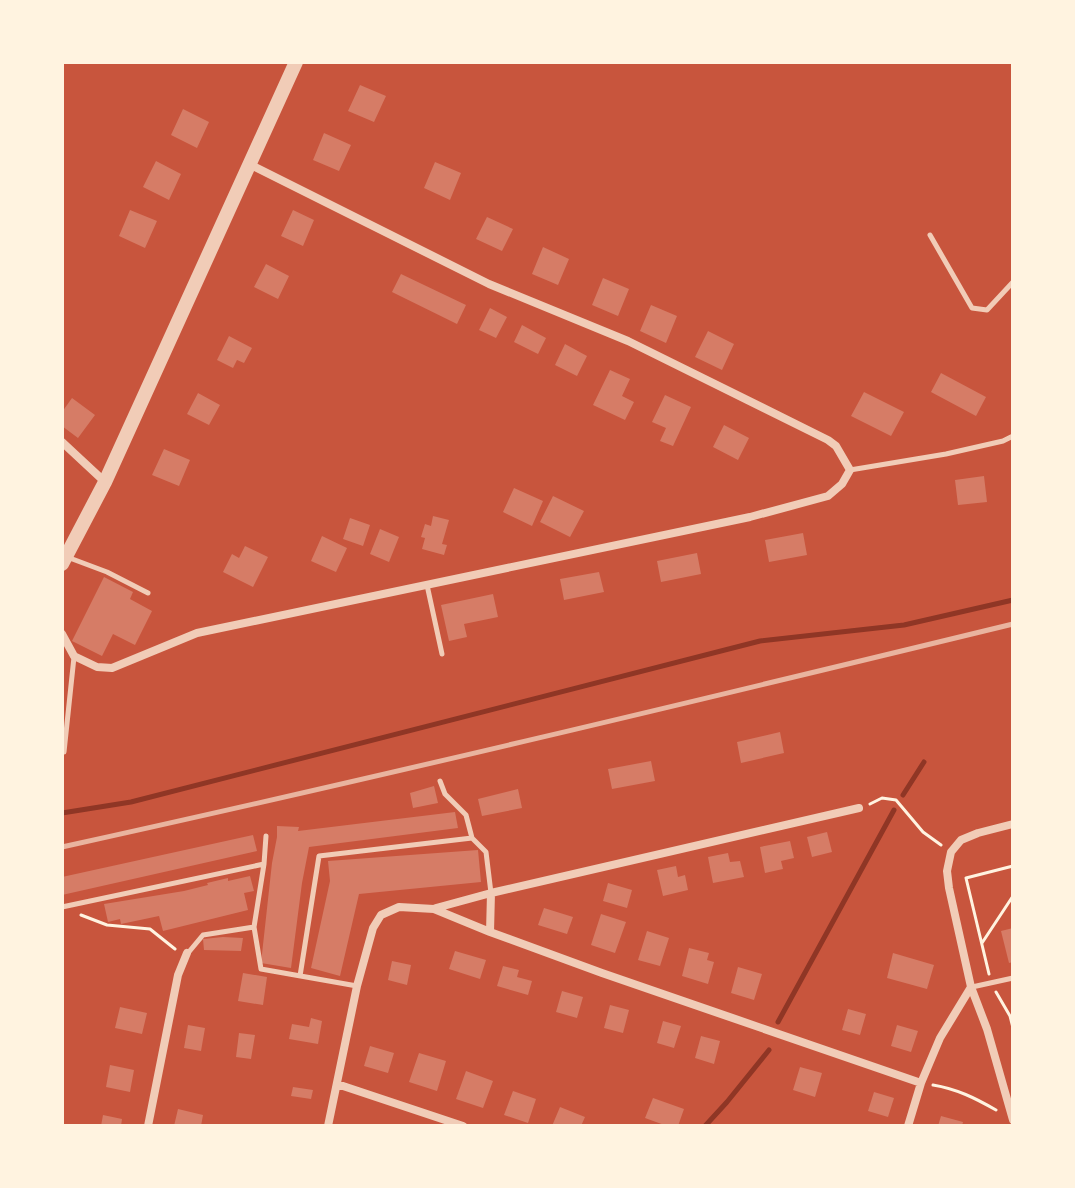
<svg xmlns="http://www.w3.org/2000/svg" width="1075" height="1188" font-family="'Noto Serif',serif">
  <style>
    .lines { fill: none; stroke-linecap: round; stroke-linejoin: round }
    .stream { stroke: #8f3625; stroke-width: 5 }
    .building { fill: #d67c66 }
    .path { stroke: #fff3e0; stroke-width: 3 }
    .service { stroke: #f1ccb7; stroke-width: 5 }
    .minor { stroke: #f1ccb7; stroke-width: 8 }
    .tertiary { stroke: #f1ccb7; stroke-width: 14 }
    .rail { stroke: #e9b49f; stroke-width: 5 }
  </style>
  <rect width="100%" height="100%" fill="#c8553d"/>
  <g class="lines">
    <path class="stream" d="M903,795L924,762
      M62,813L131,802L760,641L904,625L1013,600
      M778,1022L894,810
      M705,1126L727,1102L769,1050"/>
  </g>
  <path class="building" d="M360,85L386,96L374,122L348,111Z
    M183,109L209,122L197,148L171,135Z
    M324,133L351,145L339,171L313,160Z
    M156,161L181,174L169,200L143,187Z
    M435,162L461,173L450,200L424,188Z
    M130,210L157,221L145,248L119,236Z
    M293,210L314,220L303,246L281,236Z
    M487,217L513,229L502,251L476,239Z
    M543,247L569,259L558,285L532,274Z
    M266,264L289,276L278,299L254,287Z
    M401,274L466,305L457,324L392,292Z
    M603,278L629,289L618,316L592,305Z
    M651,305L677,316L666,343L640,331Z
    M490,308L507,317L496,338L479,330Z
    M522,325L546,338L538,354L514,342Z
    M708,331L734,344L722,370L695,357Z
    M229,336L252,348L244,363L237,360L233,368L217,360Z
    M565,344L587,356L577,376L555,365Z
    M610,370L630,379L622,396L634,402L625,420L593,405Z
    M941,373L986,397L976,416L931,392Z
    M864,392L904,412L891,436L851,416Z
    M198,393L220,405L209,425L187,414Z
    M665,395L691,407L673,446L660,441L666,428L652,422Z
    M72,398L95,415L78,438L62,426V412Z
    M724,425L749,438L738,460L713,447Z
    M164,449L190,460L179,486L152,475Z
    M984,476L987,502L958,505L955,480Z
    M514,488L543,501L532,526L503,512Z
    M553,496L584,511L570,537L540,522Z
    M433,516L449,520L442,544L447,545L444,555L422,549L425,538L421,537L425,524L431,526Z
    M350,518L370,525L363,546L343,539Z
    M380,529L399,537L389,562L370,554Z
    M803,533L807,555L769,562L765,540Z
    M322,536L347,548L336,572L311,561Z
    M245,546L268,557L253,587L223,572L232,554L239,558Z
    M697,553L701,574L661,582L657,561Z
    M599,572L604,592L564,600L560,579Z
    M104,577L133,592L130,599L152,611L135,645L113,634L102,656L72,641Z
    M493,594L498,617L464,624L467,637L449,641L441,605Z
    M780,732L784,753L741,763L737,742Z
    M651,761L655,781L612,789L608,769Z
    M434,786L438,803L413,808L410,793Z
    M518,789L522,808L482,816L478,799Z
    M455,812L458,828L309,847L302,883L291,968L261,963L272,863L277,837V826L299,827L298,831Z
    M827,832L832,852L812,857L807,837Z
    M253,835L257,851L62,895V877Z
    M790,841L794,858L781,861L783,869L765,873L760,847Z
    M478,850L481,882L359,894L340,976L311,968L330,881L328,861Z
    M728,853L730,862L740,861L744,877L713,883L708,857Z
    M676,866L678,877L685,875L688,890L663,896L657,870Z
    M250,876L254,891L244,893L248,910L163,931L159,916L121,924L120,919L108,922L104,904L184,891L208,885L207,883L228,878V881Z
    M608,883L632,890L627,908L603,901Z
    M544,908L573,917L567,934L538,925Z
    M601,914L626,922L615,953L591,945Z
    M1013,928V962L1009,963L1001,931Z
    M647,931L669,938L660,966L638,960Z
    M223,937L243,938L241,951L204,950L203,939Z
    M689,948L709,953L707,960L714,962L708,984L682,976Z
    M455,951L486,960L480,979L449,969Z
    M893,953L934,965L927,989L887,978Z
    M392,961L411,965L407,985L388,980Z
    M503,966L519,970L517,977L532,981L528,995L497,986Z
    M738,967L762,974L754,1000L731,993Z
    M243,973L267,977L263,1005L238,1001Z
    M562,991L583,997L577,1018L556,1012Z
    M610,1005L629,1010L623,1033L604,1028Z
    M120,1007L147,1013L142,1034L115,1028Z
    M848,1009L866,1014L860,1035L842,1030Z
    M311,1018L322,1021L318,1044L289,1039L292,1024L309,1027Z
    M663,1021L681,1026L674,1048L657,1043Z
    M188,1025L205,1028L201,1051L184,1048Z
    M897,1025L918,1031L911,1052L891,1046Z
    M239,1033L255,1035L251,1059L236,1057Z
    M701,1036L720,1041L714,1064L695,1058Z
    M370,1046L394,1053L388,1073L364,1066Z
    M419,1053L446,1061L437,1091L409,1082Z
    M110,1065L134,1070L130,1092L106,1087Z
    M800,1067L822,1073L815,1097L793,1090Z
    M466,1071L493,1081L483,1108L456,1099Z
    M293,1087L313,1090L311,1099L291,1096Z
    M513,1091L536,1099L528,1123L504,1115Z
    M874,1092L894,1098L888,1117L868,1111Z
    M653,1098L684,1109L678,1126H667L645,1118Z
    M560,1107L585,1117L581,1126H552Z
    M178,1109L203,1115L201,1126H174Z
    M103,1115L122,1119L121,1126H101Z
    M941,1116L963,1122L962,1126H938Z"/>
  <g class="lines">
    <path class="path" d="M870,804L882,798L896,800L923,832L941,845
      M81,915L107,925L150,929L175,949
      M982,943L1013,896
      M989,974L966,878L1013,866
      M996,992L1010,1016L1013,1028
      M933,1085C957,1089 975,1098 996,1110"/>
    <path class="service" d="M930,235L972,308L987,310L1013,282
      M850,470L946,454L1003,441L1013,436
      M67,557L107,572L148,593
      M427,585L442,654
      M64,752L74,657
      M440,781L445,794L466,815L472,838
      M266,836L264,864L254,927L261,969L357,986
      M62,907L264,864
      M188,953L203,935L254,927
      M300,976L319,856L472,838L486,852L491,893
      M972,987L1013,978"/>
    <path class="minor" d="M62,442L105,482
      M62,634L74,656L97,667L112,668L197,633L750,517L828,496L842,484L850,470L836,446L828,440L628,341L489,284L249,164
      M1013,824L978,833L961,840L951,852L947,871L949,888L971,987L987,1029L1013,1120
      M436,908L491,893L859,808
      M490,932L491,893
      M337,1084L463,1126
      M148,1126L178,975L187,953
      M328,1126L357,986L373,928L381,915L399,907L434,909L490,932L602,973L921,1083
      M908,1126L921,1083L940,1038L971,987"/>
    <path class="tertiary" d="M62,564L105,482L296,62"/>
    <path class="rail" d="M62,847C380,777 696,701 1013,624"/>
  </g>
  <rect width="1075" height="1188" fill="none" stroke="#fff3e0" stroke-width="128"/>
</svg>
